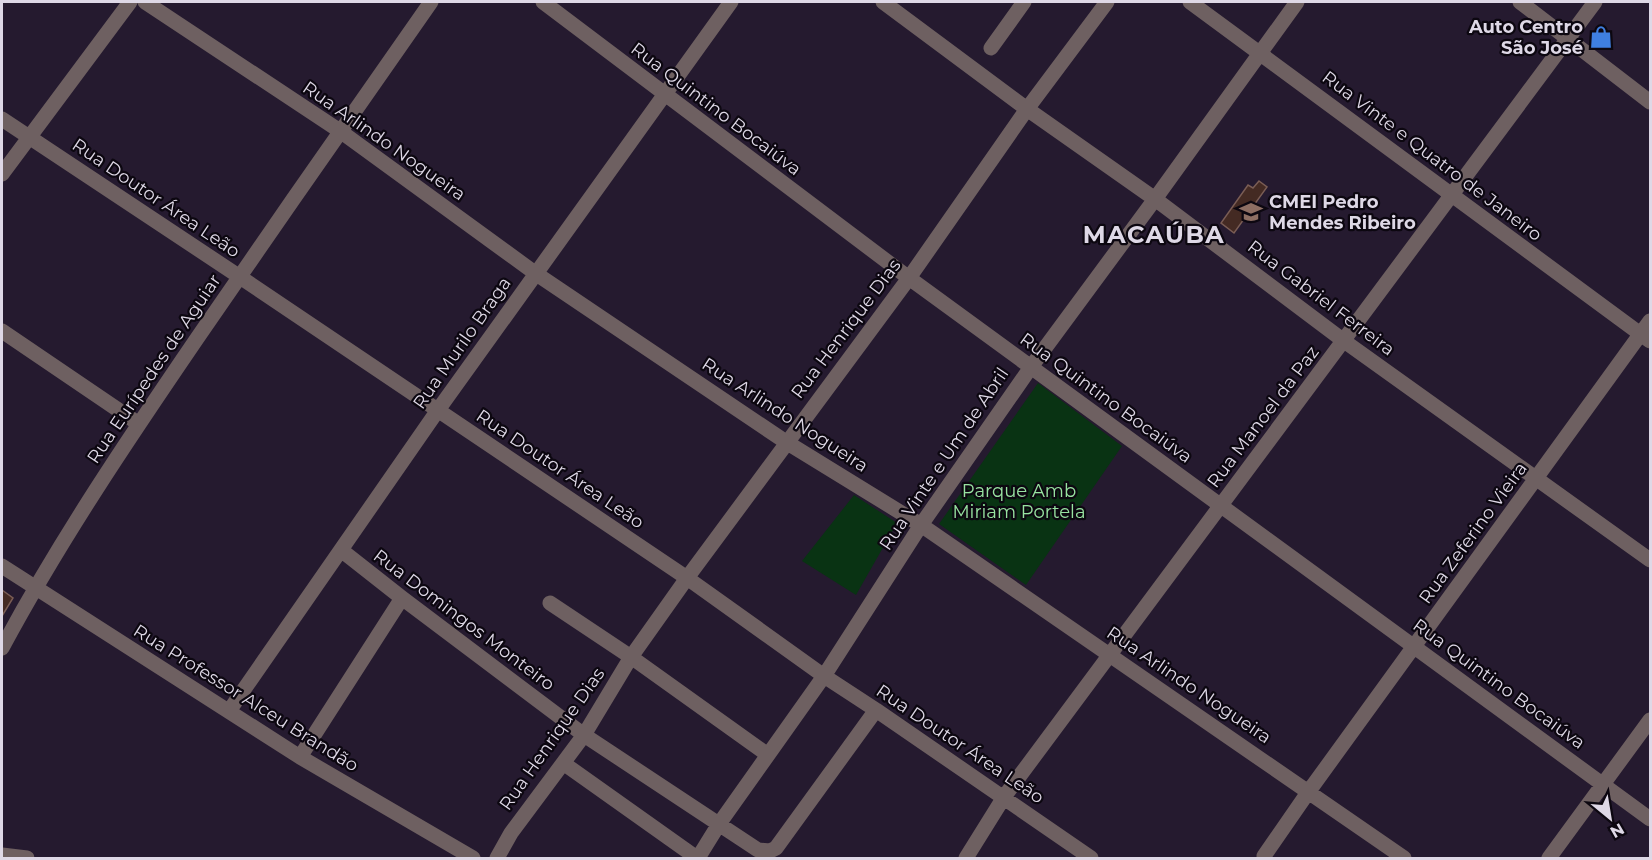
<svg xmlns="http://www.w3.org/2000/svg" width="1652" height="860" font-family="Montserrat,sans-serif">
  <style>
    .green { fill: #093313 }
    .building { fill: #442a23; stroke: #7a5d55; stroke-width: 1.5 }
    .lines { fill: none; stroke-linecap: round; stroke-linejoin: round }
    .minor { stroke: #6e6061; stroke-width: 15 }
    .labels { text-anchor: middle; stroke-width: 4.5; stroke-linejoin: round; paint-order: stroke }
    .poi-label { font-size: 18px; font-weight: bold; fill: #ded8e6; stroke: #0c0710; text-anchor: end }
    .street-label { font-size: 18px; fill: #ded8e6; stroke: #0c0710 }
    .park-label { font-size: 18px; fill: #98e3a1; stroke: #0c0710 }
    .district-label { font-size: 24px; font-weight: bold; letter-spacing: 1.5px; fill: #ded8e6; stroke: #0c0710 }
  </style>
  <rect width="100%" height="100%" fill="#251a2f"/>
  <path class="green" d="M1038,383L1122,446L1026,585L939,524Z
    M854,495L897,523L856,595L802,561Z"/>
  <path class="building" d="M1259,181L1267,187L1234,233L1221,223L1248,185L1253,188Z
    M2,590L13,598L2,616Z"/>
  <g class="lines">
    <path class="minor" d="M145,2L340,131L535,273L786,442L921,525L1404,858
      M543,2L909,278L1650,819
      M883,2L1027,109L1155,199L1344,341L1650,560
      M1190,2L1650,341
      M1520,2L1650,102
      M991,48L1024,2
      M2,119L240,277L687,578L824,676L876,710L1091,858
      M2,174L130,2
      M2,331L139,424
      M341,550L402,598L584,735L758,850L770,851L776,848L876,710
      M2,566L300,757L473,858
      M550,603L631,657L768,755
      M2,648C60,540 129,438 198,337C275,225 353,113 431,2
      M229,711L438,410L731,2
      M300,757L402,598
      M563,763L697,858
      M2,855L27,858
      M1264,856L1309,791L1650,321
      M497,858L511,833L584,735L631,657L687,578L909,278L1027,109L1107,2
      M698,858L719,824L824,676L921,525L1031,367L1155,199L1297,2
      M966,858L1004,797L1595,2
      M1549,858L1650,720"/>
  </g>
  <defs>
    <g id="shop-bare" transform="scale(1.8)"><path d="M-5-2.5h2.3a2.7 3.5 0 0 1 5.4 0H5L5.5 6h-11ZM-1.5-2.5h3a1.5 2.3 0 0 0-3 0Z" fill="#3f7fe0" stroke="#0c0710" stroke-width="2.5" paint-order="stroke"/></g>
    <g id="school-bare" transform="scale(1.8)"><path d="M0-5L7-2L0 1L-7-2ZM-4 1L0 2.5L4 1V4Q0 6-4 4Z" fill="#8d6e63" stroke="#0c0710" stroke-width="2.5" paint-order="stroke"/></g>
  </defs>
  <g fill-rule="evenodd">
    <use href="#shop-bare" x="1601" y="37"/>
    <use href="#school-bare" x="1251" y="212"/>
  </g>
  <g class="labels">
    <g class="poi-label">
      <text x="1583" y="33">Auto Centro<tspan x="1583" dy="21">São José</tspan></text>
      <text x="1269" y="208" text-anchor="start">CMEI Pedro<tspan x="1269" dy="21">Mendes Ribeiro</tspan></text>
    </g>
    <g class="street-label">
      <text transform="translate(716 109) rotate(37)" y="6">Rua Quintino Bocaiúva</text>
      <text transform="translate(384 141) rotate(35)" y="6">Rua Arlindo Nogueira</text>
      <text transform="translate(1432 156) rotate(37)" y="6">Rua Vinte e Quatro de Janeiro</text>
      <text transform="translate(156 198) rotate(34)" y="6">Rua Doutor Área Leão</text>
      <text transform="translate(1321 298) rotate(37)" y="6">Rua Gabriel Ferreira</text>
      <text transform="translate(846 329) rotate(-53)" y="6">Rua Henrique Dias</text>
      <text transform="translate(462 343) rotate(-55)" y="6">Rua Murilo Braga</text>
      <text transform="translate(154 369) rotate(-56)" y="6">Rua Eurípedes de Aguiar</text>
      <text transform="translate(1106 398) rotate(36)" y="6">Rua Quintino Bocaiúva</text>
      <text transform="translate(785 415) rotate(33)" y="6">Rua Arlindo Nogueira</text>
      <text transform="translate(1263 417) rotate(-53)" y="6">Rua Manoel da Paz</text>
      <text transform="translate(944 459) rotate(-56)" y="6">Rua Vinte e Um de Abril</text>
      <text transform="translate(560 469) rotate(34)" y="6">Rua Doutor Área Leão</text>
      <text transform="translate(1473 533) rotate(-54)" y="6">Rua Zeferino Vieira</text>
      <text transform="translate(464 620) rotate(37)" y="6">Rua Domingos Monteiro</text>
      <text transform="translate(1499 684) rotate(36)" y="6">Rua Quintino Bocaiúva</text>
      <text transform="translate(1189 685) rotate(34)" y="6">Rua Arlindo Nogueira</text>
      <text transform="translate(246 698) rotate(32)" y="6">Rua Professor Alceu Brandão</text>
      <text transform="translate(552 739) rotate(-55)" y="6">Rua Henrique Dias</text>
      <text transform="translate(960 744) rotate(34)" y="6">Rua Doutor Área Leão</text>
    </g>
    <g class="park-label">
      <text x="1019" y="497">Parque Amb<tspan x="1019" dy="21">Miriam Portela</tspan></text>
    </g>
    <g class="district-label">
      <text x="1154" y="243">MACAÚBA</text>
    </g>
  </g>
  <rect width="1652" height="860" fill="none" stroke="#ded8e6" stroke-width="6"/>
  <g transform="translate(1610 818) rotate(150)" stroke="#0c0710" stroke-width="4.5" paint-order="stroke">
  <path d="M0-4.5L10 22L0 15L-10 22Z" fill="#ded8e6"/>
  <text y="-9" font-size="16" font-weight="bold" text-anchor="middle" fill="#ded8e6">N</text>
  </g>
</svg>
